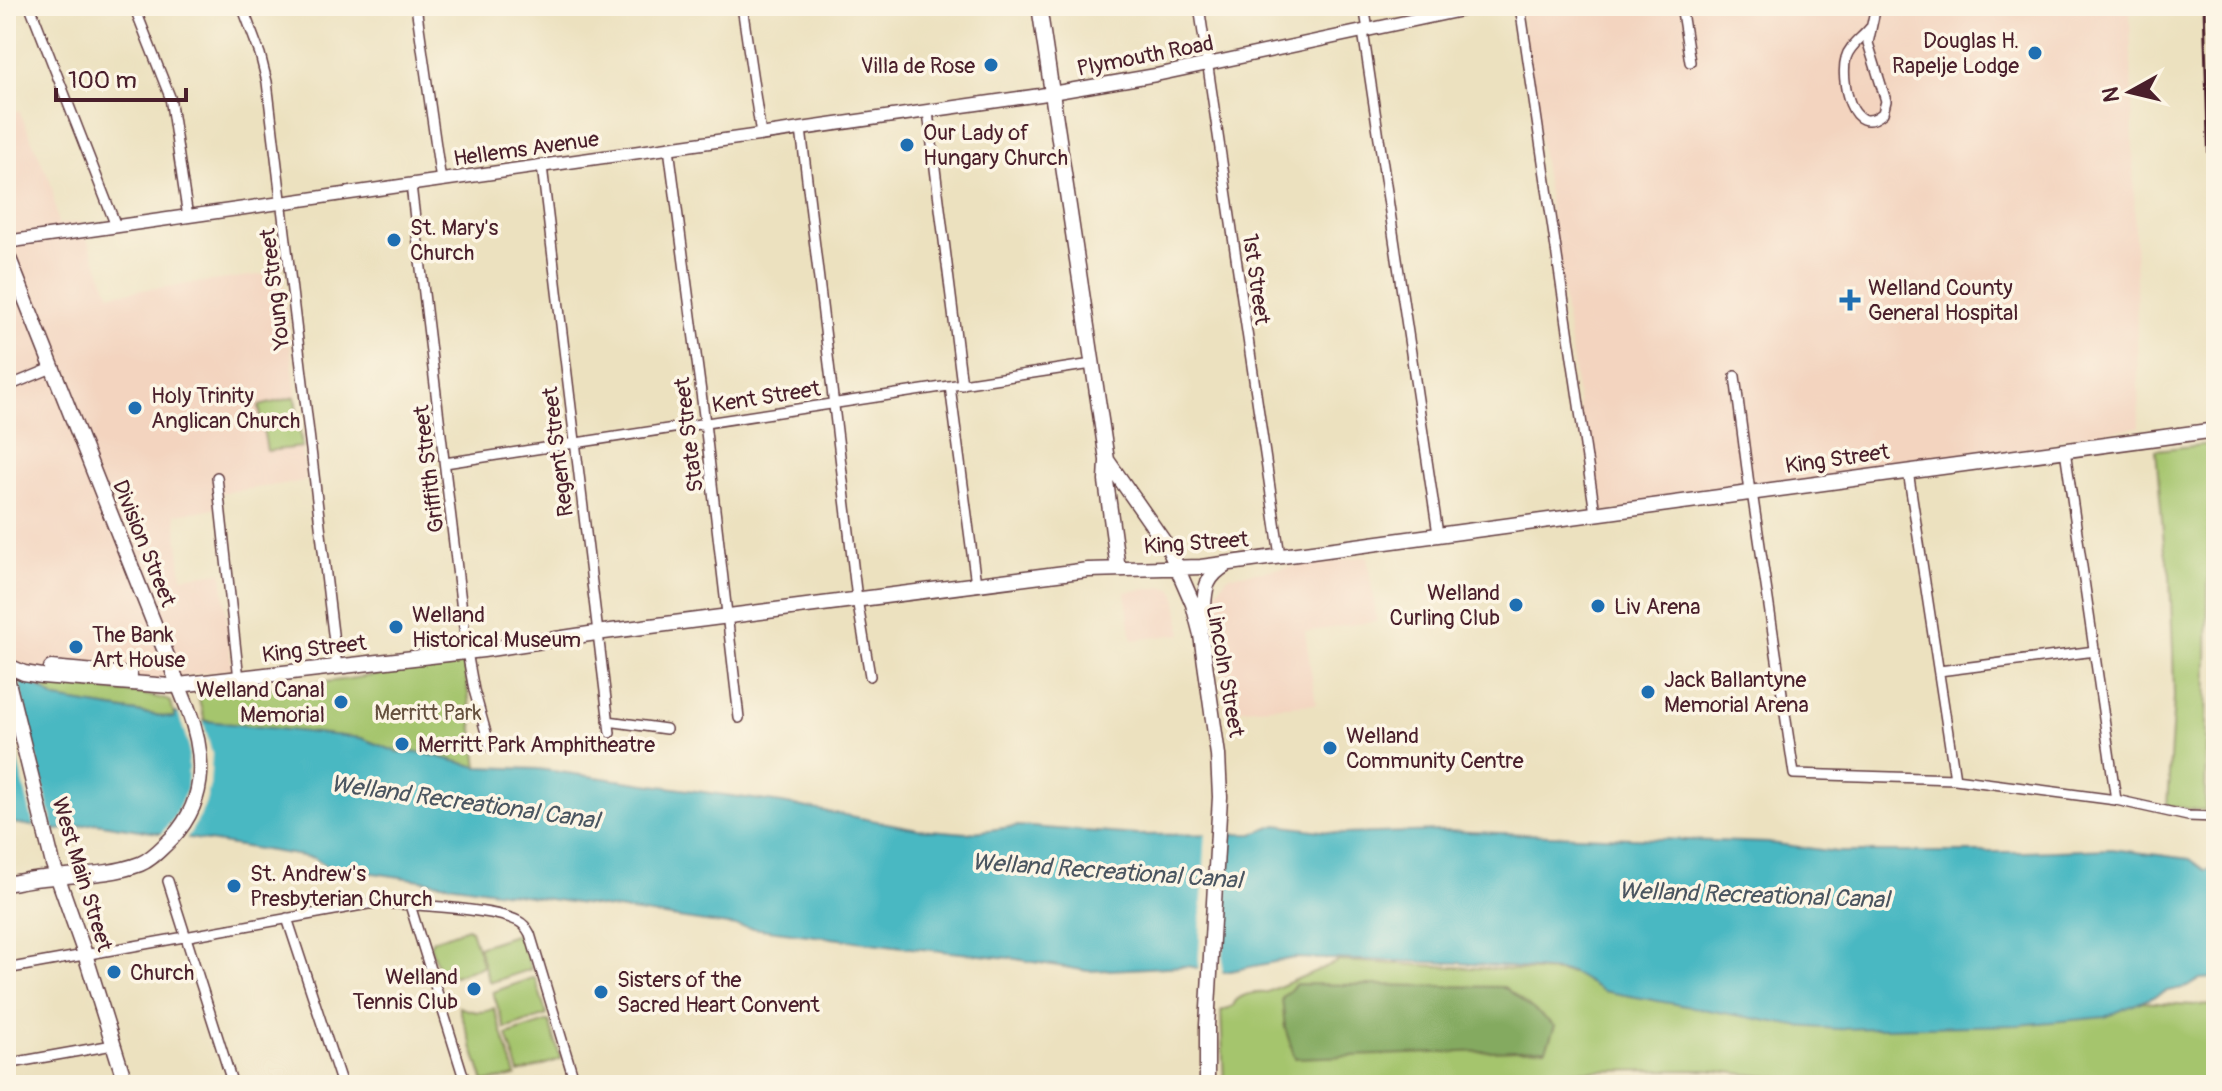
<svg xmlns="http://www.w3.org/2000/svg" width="2222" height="1091" font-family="Pangolin,sans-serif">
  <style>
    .built { fill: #f3d4bf }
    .green { fill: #a5c56d; stroke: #78724c; stroke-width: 2 }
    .forest { fill: #84aa60; stroke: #676446; stroke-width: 2 }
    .water { fill: #49b8c2; stroke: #4a6c76; stroke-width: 2 }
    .pier { fill: #ece1bf }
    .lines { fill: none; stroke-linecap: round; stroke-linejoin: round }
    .minor-casing { stroke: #623c41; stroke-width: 12 }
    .tertiary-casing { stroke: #623c41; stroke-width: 15 }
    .secondary-casing { stroke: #623c41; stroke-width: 17 }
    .minor { stroke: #fff; stroke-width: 9 }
    .tertiary { stroke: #fff; stroke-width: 12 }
    .secondary { stroke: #fff; stroke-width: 14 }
    .rail { stroke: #4a1f2b; stroke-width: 3 }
    .poi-dot { fill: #1f6fb2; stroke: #fcf5e5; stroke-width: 3 }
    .labels { text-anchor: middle; stroke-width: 7; stroke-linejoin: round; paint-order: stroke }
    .poi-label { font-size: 22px; fill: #4a1f2b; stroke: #fcf5e5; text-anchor: start }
    .street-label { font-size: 22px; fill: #4a1f2b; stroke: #fcf5e5 }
    .park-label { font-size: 22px; fill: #65513f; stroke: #fcf5e5 }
    .water-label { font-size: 24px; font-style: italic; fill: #4a5560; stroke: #fcf5e5 }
  </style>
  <rect width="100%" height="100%" fill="#fcf5e5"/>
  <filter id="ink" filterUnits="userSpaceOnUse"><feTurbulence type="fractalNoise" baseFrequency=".0125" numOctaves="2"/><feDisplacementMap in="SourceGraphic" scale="16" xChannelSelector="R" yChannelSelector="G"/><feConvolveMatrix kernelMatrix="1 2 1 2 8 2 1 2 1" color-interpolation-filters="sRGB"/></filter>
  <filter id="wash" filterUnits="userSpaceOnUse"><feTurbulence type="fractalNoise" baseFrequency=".006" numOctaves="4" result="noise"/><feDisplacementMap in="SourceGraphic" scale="32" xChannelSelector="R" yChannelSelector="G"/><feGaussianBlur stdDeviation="1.8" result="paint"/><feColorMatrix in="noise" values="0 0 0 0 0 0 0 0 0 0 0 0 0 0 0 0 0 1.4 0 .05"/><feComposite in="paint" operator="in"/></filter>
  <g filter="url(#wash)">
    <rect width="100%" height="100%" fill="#ece1bf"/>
    <path class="built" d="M1520,6H2130L2139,427L2062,438L2036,453L1595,513Z
      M19,110L52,186L58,225L80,222L110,294L282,272L306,481L213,494L215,509L175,514L182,577L222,572L232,669L147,682L6,666V115Z
      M1367,556L1377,621L1305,632L1316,704L1226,710L1213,596L1228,576Z
      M1164,587L1172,589L1176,594L1182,634L1132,640L1125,592Z"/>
    <path class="green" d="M295,397L302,447L267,451L259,406Z
      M2210,444L2205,811L2167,806L2174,697L2173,651L2170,575L2164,544L2156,450Z
      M464,663L478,767L423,753L397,752L361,738L205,721L198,697L205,694L334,681Z
      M45,684L143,694L170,701L175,718L55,699L42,688Z
      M467,928L471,930L483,966L445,979L441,978L430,945L433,940Z
      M517,934L520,935L531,969L492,982L489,981L478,947Z
      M1339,961L2216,1006V1078L2171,1085H1848L1707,1070L1575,1071L1439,1085H1224L1221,1011L1233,1006C1236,995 1253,992 1265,993Z
      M532,978H535L547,1015L505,1029L493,992Z
      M459,1007C471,1011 482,1015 494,1008L516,1076L484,1082Z
      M549,1021L561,1059L519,1073L507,1035Z"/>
    <path class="forest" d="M1296,984L1504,987L1555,1026L1546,1049L1295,1058L1285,1028L1282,998Z"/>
    <path class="water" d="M6,680L34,684L56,699L174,718L175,713L205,721L361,738L397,752L423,753L478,767L538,769L782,803L918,829L967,833L1018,826L1137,835L1253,834L1277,825L1343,834L1443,831L1769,843L1837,852H2025L2112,849L2190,859L2205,870L2216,869V978L2200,979L2187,987L2167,991L2105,1017L2018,1025L1837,1029L1796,1026L1603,991L1571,972L1460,963L1294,958L1225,972L1186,966L1088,971L1010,958L911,948L705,922L326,866L314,858L96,823L58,830L6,822Z"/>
    <path class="pier" d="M6,680L21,682L20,688L54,830L34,827L6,713Z
      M183,711L202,716L212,754L210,785L206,801L200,817L185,841L159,836L174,818L187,788L189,747L178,713Z
      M1206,830H1231L1222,976L1198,972Z"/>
  </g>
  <g filter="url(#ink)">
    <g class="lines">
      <g class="minor-casing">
        <path id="minor" d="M30,6L116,226
          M134,6L170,97L188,217
          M242,6L260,54L267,82L337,667
          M416,6L441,181
          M742,6L761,135
          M1199,6L1280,556
          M1364,6L1368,30
          M1520,6L1595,513
          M1681,6L1690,62
          M244,12L286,6
          M1870,28C1862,38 1849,46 1846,58C1840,78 1851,141 1883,113L1886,101L1868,43L1876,6
          M1363,31L1438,534
          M928,112L962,385
          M801,129L857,599L870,676
          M669,148L705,423L739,718
          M542,166L610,733
          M411,185L467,652L474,690L490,747
          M1735,376L1750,492
          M950,386L976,584
          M6,387L52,368
          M2065,450L2116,800
          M445,463L1092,364
          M1908,471L1955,779
          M217,477L239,679
          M1752,492L1794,774L1955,779L2116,800L2188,816L2216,817
          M1939,671L2095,651
          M608,721L666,729
          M168,881L233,1085
          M410,905L466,1085
          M287,918L342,1085
          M6,969L368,904C398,903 493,908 518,921C524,924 527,928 530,934L572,1073
          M6,1064L113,1045"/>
      </g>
      <g class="tertiary-casing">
        <path id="tertiary" d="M6,242L1040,95L1156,75L1480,6"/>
      </g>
      <g class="secondary-casing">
        <path id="secondary" d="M1039,6L1107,460L1169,549L1193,604L1201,635L1218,755L1220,797L1207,1026V1085
          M6,251L188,709C207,759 207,806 165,845C158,852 150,860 140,864C108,876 75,874 43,878C30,879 18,882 6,884
          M1107,461L1106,481L1118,569
          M1202,627C1207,599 1198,581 1226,565
          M6,665L24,673L42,676L170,686L483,650L596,633L1088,570L1201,567L2216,430
          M51,668L130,675
          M6,674L53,864L85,954L126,1085"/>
      </g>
      <use href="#minor" class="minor"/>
      <use href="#tertiary" class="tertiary"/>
      <use href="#secondary" class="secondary"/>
      <path class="rail" d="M2204,6L2216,400
        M2216,626L2212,783L2216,893"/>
    </g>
  </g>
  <g class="poi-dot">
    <circle cx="2035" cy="53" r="8"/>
    <circle cx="991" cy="65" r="8"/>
    <circle cx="907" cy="145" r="8"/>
    <circle cx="394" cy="240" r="8"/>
    <path d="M1846 288h8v8h8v8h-8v8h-8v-8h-8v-8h8z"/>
    <circle cx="135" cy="408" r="8"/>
    <circle cx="1516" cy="605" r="8"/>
    <circle cx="1598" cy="606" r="8"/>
    <circle cx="396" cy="627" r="8"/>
    <circle cx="76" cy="647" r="8"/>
    <circle cx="1648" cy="692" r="8"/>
    <circle cx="341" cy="702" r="8"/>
    <circle cx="402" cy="744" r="8"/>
    <circle cx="1330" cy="748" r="8"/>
    <circle cx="234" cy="886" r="8"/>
    <circle cx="114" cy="972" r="8"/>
    <circle cx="474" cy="989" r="8"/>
    <circle cx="601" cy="992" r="8"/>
  </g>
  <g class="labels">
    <g class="poi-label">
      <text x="2019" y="48" text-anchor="end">Douglas H.<tspan x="2019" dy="25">Rapelje Lodge</tspan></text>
      <text x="975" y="73" text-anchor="end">Villa de Rose</text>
      <text x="923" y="140">Our Lady of<tspan x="923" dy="25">Hungary Church</tspan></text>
      <text x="410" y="235">St. Mary's<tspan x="410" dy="25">Church</tspan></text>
      <text x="1868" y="295">Welland County<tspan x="1868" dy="25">General Hospital</tspan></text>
      <text x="151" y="403">Holy Trinity<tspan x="151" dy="25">Anglican Church</tspan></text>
      <text x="1500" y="600" text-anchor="end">Welland<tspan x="1500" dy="25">Curling Club</tspan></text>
      <text x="1614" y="614">Liv Arena</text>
      <text x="412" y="622">Welland<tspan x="412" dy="25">Historical Museum</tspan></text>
      <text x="92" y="642">The Bank<tspan x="92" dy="25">Art House</tspan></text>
      <text x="1664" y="687">Jack Ballantyne<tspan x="1664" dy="25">Memorial Arena</tspan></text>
      <text x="325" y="697" text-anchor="end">Welland Canal<tspan x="325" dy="25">Memorial</tspan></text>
      <text x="1346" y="743">Welland<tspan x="1346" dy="25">Community Centre</tspan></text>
      <text x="418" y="752">Merritt Park Amphitheatre</text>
      <text x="250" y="881">St. Andrew's<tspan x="250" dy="25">Presbyterian Church</tspan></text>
      <text x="130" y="980">Church</text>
      <text x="458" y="984" text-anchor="end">Welland<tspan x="458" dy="25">Tennis Club</tspan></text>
      <text x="617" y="987">Sisters of the<tspan x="617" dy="25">Sacred Heart Convent</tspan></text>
    </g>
    <g class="street-label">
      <text transform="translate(1145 55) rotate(-11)" y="8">Plymouth Road</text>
      <text transform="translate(526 148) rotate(-8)" y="8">Hellems Avenue</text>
      <text transform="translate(1257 279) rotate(82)" y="8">1st Street</text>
      <text transform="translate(274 289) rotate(-97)" y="8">Young Street</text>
      <text transform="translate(766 396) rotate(-9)" y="8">Kent Street</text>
      <text transform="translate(688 435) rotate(-97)" y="8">State Street</text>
      <text transform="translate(557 452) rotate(-97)" y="8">Regent Street</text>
      <text transform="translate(1837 458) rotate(-8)" y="8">King Street</text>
      <text transform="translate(428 469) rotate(-97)" y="8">Griffith Street</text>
      <text transform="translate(1196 542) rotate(-4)" y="8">King Street</text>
      <text transform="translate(145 543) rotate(68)" y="8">Division Street</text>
      <text transform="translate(314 648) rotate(-7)" y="8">King Street</text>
      <text transform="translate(1226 671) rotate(80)" y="8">Lincoln Street</text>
      <text transform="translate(83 874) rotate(73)" y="8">West Main Street</text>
    </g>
    <g class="park-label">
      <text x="428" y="720">Merritt Park</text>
    </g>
    <g class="water-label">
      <text transform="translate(465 802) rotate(8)" y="8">Welland Recreational Canal</text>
      <text transform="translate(1107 871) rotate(4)" y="8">Welland Recreational Canal</text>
      <text transform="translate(1754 895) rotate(2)" y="8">Welland Recreational Canal</text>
    </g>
  </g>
  <rect width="2222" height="1091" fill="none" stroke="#fcf5e5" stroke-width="32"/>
  <g transform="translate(2130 92) rotate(262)" stroke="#fcf5e5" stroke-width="6" paint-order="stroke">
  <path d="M0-6L14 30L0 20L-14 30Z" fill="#4a1f2b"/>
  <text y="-12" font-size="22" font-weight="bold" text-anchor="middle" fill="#4a1f2b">N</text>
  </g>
  <path d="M56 88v12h130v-12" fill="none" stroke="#4a1f2b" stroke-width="4"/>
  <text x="68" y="88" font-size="24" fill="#4a1f2b" stroke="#fcf5e5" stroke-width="6" paint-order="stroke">100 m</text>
</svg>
